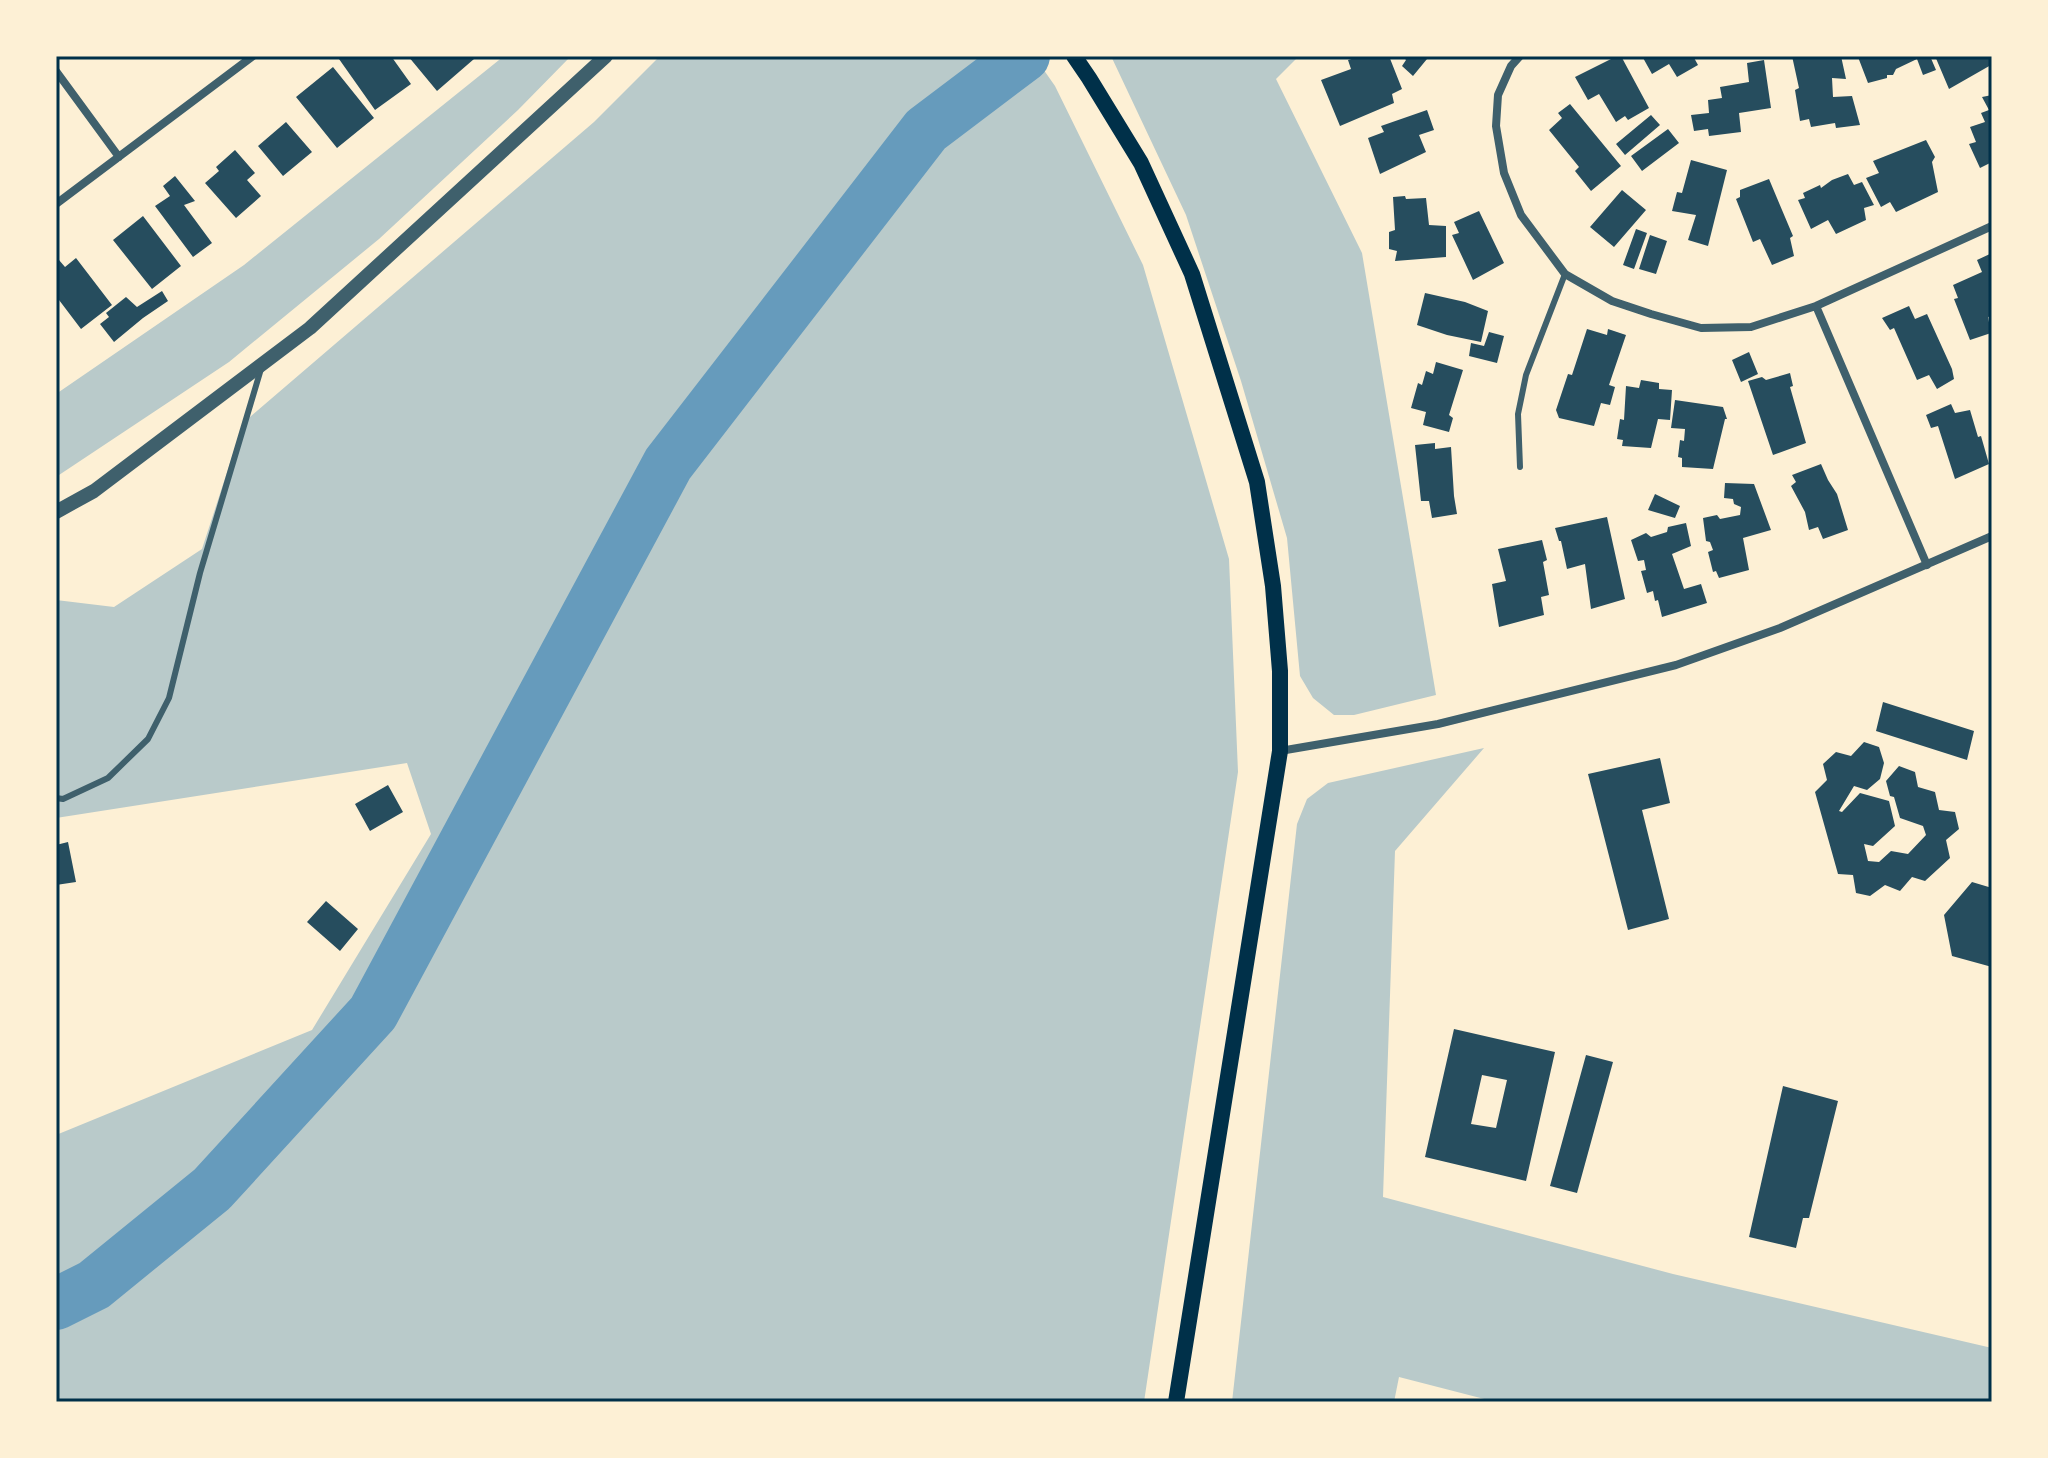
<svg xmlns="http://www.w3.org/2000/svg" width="2048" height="1458" font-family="Commissioner,sans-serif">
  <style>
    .green { fill: #b9caca }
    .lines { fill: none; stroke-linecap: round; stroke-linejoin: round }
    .river { stroke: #669bbc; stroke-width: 52 }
    .building { fill: #264d5e; fill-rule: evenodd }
    .service { stroke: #3f606c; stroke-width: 6 }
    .minor { stroke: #3f606c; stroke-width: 8 }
    .tertiary { stroke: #3f606c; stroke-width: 14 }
    .secondary { stroke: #003049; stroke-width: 16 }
    .neatline { fill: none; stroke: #003049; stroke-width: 3 }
  </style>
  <rect width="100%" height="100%" fill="#fdf0d5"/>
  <path class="green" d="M504,56H571L518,110L379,239L229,362L56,477V394L244,265Z
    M660,56H1034L1055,86L1143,265L1229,559L1238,772L1144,1402H56V1135L312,1030L431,834L407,763L56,818V600L114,607L202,549L243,423L594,122Z
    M1111,56H1299L1276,79L1362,253L1436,695L1354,715H1334L1313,698L1300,676L1287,538L1241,381L1186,215Z
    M1484,748L1395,851L1383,1197L1673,1274L1992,1348V1402H1496L1399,1377L1394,1402H1232L1297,824L1307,799L1328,783Z"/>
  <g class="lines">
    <path class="river" d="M56,1304L94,1285L212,1189L373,1013L668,464L926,130L1024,56"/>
  </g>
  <path class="building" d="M343,56H391L411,84L375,110L339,59Z
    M408,56H471L474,59L437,91Z
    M1362,56H1389L1402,89L1392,94L1394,103L1340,126L1321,80L1351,69L1348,60Z
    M1403,56H1424L1427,59L1413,76L1402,66L1406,60Z
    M1617,56H1621L1649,108L1628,120L1625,116L1616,122L1599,94L1588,100L1575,77Z
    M1642,56H1693L1698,65L1677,77L1669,64L1652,74Z
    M1792,56H1841L1846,79L1832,78L1833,97L1852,96L1860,125L1836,128L1835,123L1811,127L1809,119L1800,121L1795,90L1799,88Z
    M1859,56H1930L1936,70L1923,75L1917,59L1896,69L1893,75H1887V78L1868,83L1858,57Z
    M1935,56H1988L1991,65L1949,89Z
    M1764,60L1771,108L1739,113L1741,132L1709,136L1708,129L1694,131L1691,115L1709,113L1708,100L1722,98L1720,87L1749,82L1747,63Z
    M333,67L374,118L337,148L296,97Z
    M1992,95V162L1980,168L1969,144L1976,142L1970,127L1985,122L1981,113L1989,110L1982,97Z
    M1570,104L1621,166L1591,191L1575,171L1579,167L1549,130L1562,118L1558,113Z
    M1427,110L1434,130L1419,135L1426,152L1380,174L1368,138L1384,132L1381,126Z
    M1651,115L1660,125L1625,155L1616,144Z
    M286,122L312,152L283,176L258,146Z
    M1668,129L1679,143L1642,171L1631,156Z
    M1926,140L1935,157L1932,162L1938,192L1896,212L1890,202L1881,207L1866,178L1879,173L1873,161Z
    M235,150L255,173L247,180L261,196L236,218L205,183L219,171L216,167Z
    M1691,160L1727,170L1708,246L1688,240L1696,215L1672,211L1677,192L1682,193Z
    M1848,174L1854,185L1862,182L1874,205L1864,208L1866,220L1836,234L1828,220L1811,229L1798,200L1805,198L1803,193L1820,185L1821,188L1832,180Z
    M175,176L195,201L184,205L212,243L193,257L155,206L170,196L163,186Z
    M1769,179L1793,236L1790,238L1794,256L1772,265L1760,239L1753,242L1736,199L1740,197V190Z
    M1622,190L1646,210L1614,247L1590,227Z
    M1405,196L1406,199L1426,198L1429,225L1446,226V257L1395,261L1397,251L1389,249V232L1395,230L1393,197Z
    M1479,211L1504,263L1473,280L1452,235L1459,233L1454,222Z
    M143,216L181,266L152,289L113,240Z
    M1636,229L1647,233L1634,269L1623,265Z
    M1650,235L1667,241L1656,274L1639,269Z
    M1992,253V316L1988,317L1991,333L1970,340L1954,299L1958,298L1953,285L1982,272L1977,260Z
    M76,258L112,305L81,329L56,296V263L59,260L65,267Z
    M162,291L168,301L143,318L114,342L100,324L109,317L106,313L126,297L137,307Z
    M1425,293L1465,302L1488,311L1481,342L1447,335L1417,325Z
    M1909,306L1915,319L1927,314L1952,369L1954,379L1937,389L1929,375L1917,380L1894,328L1890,330L1882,318Z
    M1587,329L1607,335L1608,329L1626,335L1609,385L1615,387L1610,405L1601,403L1594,426L1559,418L1556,410L1568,374L1572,375Z
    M1489,332L1504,336L1497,363L1469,356L1471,343L1484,346Z
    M1749,352L1758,374L1741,382L1732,360Z
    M1436,362L1463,370L1449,415L1453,418L1449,432L1423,425L1426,412L1411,408L1418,383L1422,385L1426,371L1433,374Z
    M1790,373L1793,386L1790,387L1806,443L1773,455L1748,381L1762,377L1766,380Z
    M1641,380L1659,383V389L1672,390L1670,420L1658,419L1651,448L1622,446L1623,440L1617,439L1620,419L1624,420L1626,386L1639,388Z
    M1675,400L1723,407L1727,419H1725L1713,469L1682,467V458L1678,457L1680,440L1684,441L1685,429L1671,428Z
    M1951,404L1955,413L1970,410L1978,437L1981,436L1989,464L1955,479L1938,426L1931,428L1926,415Z
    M1435,443V449L1451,447L1454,496L1457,514L1432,518L1429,501H1421L1415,445Z
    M1821,464L1828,480L1837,494L1848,530L1823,539L1818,527L1809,530L1805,512L1791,486L1796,482L1792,475Z
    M1725,483L1754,484L1771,530L1743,538L1749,570L1719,578L1716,571L1713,572L1708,552L1713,550L1710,542L1706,541L1703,518L1717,515L1720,519L1740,515L1741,507L1734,504L1733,499L1724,498Z
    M1655,494L1680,506L1675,518L1648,510Z
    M1607,517L1625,599L1591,609L1585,564L1567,569L1561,541H1559L1555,528Z
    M1686,523L1691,546L1672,554L1684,589L1701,584L1707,603L1662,617L1658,600L1655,601L1653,591L1647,593L1641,571L1646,570L1644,560L1638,561L1631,540L1646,533L1651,537L1667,532L1668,527Z
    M1542,540L1547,560L1543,562L1549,595L1541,597L1544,615L1499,627L1492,584L1506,581L1498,549Z
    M1883,702L1974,731L1967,760L1876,731Z
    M1864,742L1879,747L1884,763L1880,779L1867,790L1854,786L1839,811L1842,812L1860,793L1889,801L1895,826L1873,846L1864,844L1868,861L1879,862L1891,851L1908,854L1926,835L1923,826L1900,818L1894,797L1890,796L1886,781L1899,766L1915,772L1918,787L1935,792L1939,810L1955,812L1959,829L1946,840L1950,858L1925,881L1912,877L1900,891L1885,885L1870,896L1856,893L1853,875L1838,874L1815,792L1827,780L1823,764L1836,752L1851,756Z
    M1660,758L1670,803L1642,810L1669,919L1628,930L1588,774Z
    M388,785L403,812L370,831L355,804Z
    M68,842L76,882L56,885V845Z
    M1972,882L1992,888V967L1952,956L1944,915Z
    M326,901L358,929L340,951L307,922Z
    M1454,1029L1555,1052L1526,1181L1425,1157ZM1482,1075L1507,1080L1496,1128L1471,1124Z
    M1586,1055L1613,1062L1577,1193L1550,1186Z
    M1783,1086L1838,1101L1809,1218H1803L1796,1248L1749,1237Z"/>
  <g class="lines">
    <path class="service" d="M1520,467L1518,414L1526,375L1565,274
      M56,798L63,799L108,778L148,739L169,698L200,573L261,369"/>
    <path class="minor" d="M1520,56L1511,66L1498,95L1496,126L1504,173L1521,215L1565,274L1612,301L1651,314L1701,328L1751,327L1816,306L1992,226
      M56,71L119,157
      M56,204L253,56
      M1816,306L1927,565
      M1280,751L1438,724L1676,665L1780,628L1992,536"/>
    <path class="tertiary" d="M56,512L94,491L310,328L606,56"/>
    <path class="secondary" d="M1074,56L1089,78L1141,163L1192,274L1257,482L1273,586L1280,671V751L1176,1402"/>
  </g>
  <rect width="2048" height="1458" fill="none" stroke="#fdf0d5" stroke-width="116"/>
  <rect x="58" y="58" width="1932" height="1342" class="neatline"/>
</svg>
